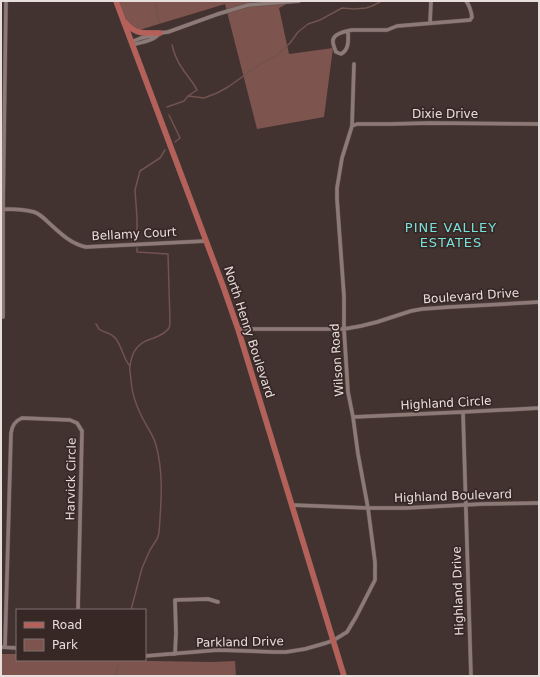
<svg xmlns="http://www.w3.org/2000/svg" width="540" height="677" font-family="'DejaVu Sans',sans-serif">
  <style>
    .green { fill: #7e544e }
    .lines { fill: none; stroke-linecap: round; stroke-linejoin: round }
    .stream { stroke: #71534f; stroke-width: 1.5 }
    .street-casing { stroke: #5e514f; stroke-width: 4.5 }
    .primary-casing { stroke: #5e514f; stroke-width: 6 }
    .street { stroke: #8d7a77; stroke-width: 3.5 }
    .primary { stroke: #b5615a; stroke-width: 5.5 }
    .labels { text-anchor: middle; stroke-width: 3.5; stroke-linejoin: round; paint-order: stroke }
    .street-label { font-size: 12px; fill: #e8dedc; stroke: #372826 }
    .neighbourhood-label { font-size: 13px; letter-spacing: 1px; fill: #77e1da; stroke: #372826 }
  </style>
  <rect width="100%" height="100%" fill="#423230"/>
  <path class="green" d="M114,1H292L279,8L289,54L333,48L324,117L257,129L225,4L126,34Z
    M1,654H17V660H98L211,662L235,661L236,676H1Z"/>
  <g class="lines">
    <path class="stream" d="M155,1L159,23
      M188,96L204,98L217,93L228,87L259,65L276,56L290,43L298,32L308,24L320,20L342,8L354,9L366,8L372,6L382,1
      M167,107L184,101L188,96L197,90C193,82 187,76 182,68C177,61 174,53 172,45
      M169,115L180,138L175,142
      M137,241V218L135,190L140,171L160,158L165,150
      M96,324C96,324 99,329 99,329C105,334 110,331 116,339C122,347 123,357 129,365
      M131,610L142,568L150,550L157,539L159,533C161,504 164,474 156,445C153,434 146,426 141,415C136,405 132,393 131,381C131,376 129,370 130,366C132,350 139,342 154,338C159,336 166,333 169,328C170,326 170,324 170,322L168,254L137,252V248
      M1,672L3,676
      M116,676L118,666"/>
    <g class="street-casing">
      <path id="street" d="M430,23L431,1
        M348,31C348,39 350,49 341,54L336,52C335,49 333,45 333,42C332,34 346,31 352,30H387L397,26L470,20L472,17C471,10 470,6 466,1
        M159,33L168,32L218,14L248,5L299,1
        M131,42L141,38L153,35
        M132,45C142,42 154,41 160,33
        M352,126L357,124H391L430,123L539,124
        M3,209C13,209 24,209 34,212C40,214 45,219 49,223C60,233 71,244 86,247L206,241
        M3,317V209L6,1
        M238,329H344L361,326L377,322L411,311L422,309L450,307L539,302
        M463,412L471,676
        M353,417L463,412L539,408
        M292,505L368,508H406L482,504L539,503
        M1,647L17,648
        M5,647L11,433C12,425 15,421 22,418L70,420L77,423L82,431L78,610
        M175,654L176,633L175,600L208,599L218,602
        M145,656L218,650L274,652H286L305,649L326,643L334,640L347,632L356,617L375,580V562L368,508L358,454L353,417L348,392L344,329V296L337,199V188L342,158L352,126L354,64"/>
    </g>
    <g class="primary-casing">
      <path id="primary" d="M116,1L223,286L238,329L344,676
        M126,23C136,35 145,33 160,33"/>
    </g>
    <use href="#street" class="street"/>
    <use href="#primary" class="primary"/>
  </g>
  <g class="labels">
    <g class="street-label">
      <text x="445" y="118">Dixie Drive</text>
      <text transform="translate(134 234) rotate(-3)" y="4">Bellamy Court</text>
      <text transform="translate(471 296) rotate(-4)" y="4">Boulevard Drive</text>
      <text transform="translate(249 332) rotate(72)" y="4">North Henry Boulevard</text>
      <text transform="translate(337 360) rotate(-94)" y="4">Wilson Road</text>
      <text transform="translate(446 403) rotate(-3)" y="4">Highland Circle</text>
      <text transform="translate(71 479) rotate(-89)" y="4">Harvick Circle</text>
      <text transform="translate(453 496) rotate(-2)" y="4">Highland Boulevard</text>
      <text transform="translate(458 591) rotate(-92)" y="4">Highland Drive</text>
      <text transform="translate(240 642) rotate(-1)" y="4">Parkland Drive</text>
    </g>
    <g class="neighbourhood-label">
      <text x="451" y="232">PINE VALLEY<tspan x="451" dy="15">ESTATES</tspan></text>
    </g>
  </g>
  <rect width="540" height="677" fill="none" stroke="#e8dedc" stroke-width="4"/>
  <rect x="16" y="609" width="130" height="52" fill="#372826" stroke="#7e716f"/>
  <rect x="24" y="622" width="20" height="6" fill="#b5615a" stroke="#7e716f"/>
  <text x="52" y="629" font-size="12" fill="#e8dedc">Road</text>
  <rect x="24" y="639" width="20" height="12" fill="#7e544e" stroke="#7e716f"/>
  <text x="52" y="649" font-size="12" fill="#e8dedc">Park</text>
</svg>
